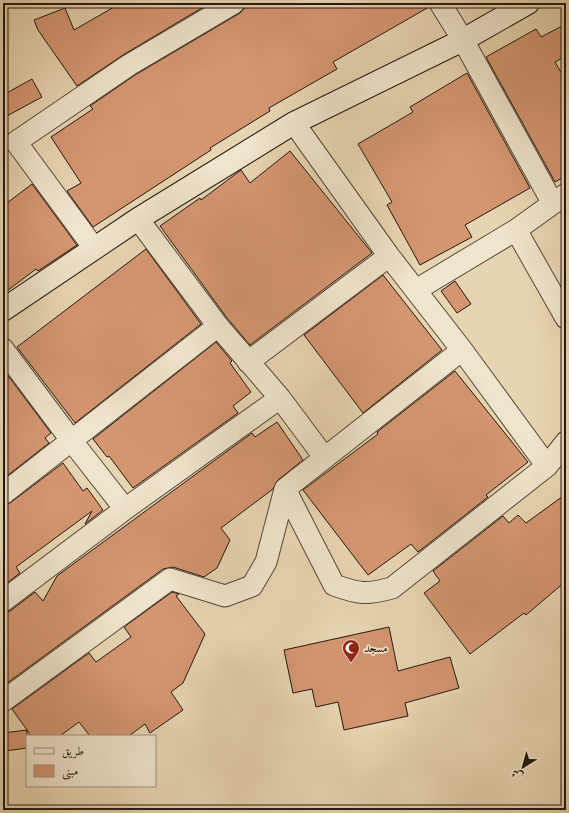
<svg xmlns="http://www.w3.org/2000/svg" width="569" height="813" font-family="'IM FELL English',Amiri,serif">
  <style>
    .building { fill: #d49671; stroke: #241810 }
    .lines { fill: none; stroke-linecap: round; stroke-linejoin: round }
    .street-casing { stroke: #554738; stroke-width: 23 }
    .secondary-casing { stroke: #241810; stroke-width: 24 }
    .street { stroke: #efe4cc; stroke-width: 21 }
    .secondary { stroke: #efe4cc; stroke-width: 22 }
    .labels { text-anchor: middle; stroke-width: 3.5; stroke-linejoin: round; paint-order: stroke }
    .poi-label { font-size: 12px; fill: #241810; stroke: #efe4cc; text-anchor: start }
  </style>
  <rect width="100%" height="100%" fill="#e7d5b1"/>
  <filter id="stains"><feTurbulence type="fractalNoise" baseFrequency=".005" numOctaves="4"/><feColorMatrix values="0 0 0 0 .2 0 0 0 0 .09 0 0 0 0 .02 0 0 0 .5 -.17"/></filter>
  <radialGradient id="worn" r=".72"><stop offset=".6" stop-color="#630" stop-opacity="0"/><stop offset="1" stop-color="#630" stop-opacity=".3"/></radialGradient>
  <path class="building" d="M121,3H210L123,55L77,86L38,30L34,20L65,8L74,30Z
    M246,3H428L429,7L333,62L337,69L269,108L270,111L210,148L211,150L93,227L67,191L81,183L51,137L93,109L90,106L135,75L240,13L244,9Z
    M566,24V56L555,62L566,81V176L555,182L486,57L536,29L541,37Z
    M467,73L530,188L465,225L472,237L420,265L387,205L392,202L358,144L413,112L410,107Z
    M32,79L42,97L3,118V95Z
    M290,151L372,253L250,345L227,318L160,226L200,198L201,200L241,170L250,183Z
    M32,184L77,245L38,271L36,269L3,294V206Z
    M146,249L201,324L75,423L17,347Z
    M383,275L442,350L363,413L304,335Z
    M455,281L471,304L457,313L441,291Z
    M216,342L232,361L230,363L251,392L233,406L238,413L133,488L109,456L107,457L93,439Z
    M3,369L51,433L45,438L49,443L3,479Z
    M455,371L528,462L486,495L488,497L418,552L411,544L368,575L303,490L378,434L377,432Z
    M277,422L303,460L278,480L273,489L221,528L230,540L217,568L204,577L173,567L163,569L3,686V613L10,611L35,592L43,601L57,576L252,433L255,437Z
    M63,463L83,491L87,488L103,510L85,524L92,511L16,567L20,573L3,586V506L10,503Z
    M566,494V581L526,615L524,613L470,654L424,593L440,581L433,571L503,516L509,523L518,515L526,523Z
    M172,592L179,594L176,596L205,634L183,683L171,692L183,710L150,733L145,724L129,736H90L79,722L60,736H31L27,730V748L5,751L3,733L27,730L12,709L89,653L96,662L131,637L124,627Z
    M389,627L398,671L450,657L459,688L405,703L408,716L344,730L338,702L316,707L312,689L293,693L284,650Z"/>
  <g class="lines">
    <g class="street-casing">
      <path id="street" d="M440,3L463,40L552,202
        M294,123L389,256L462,350L547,466
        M138,219L218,326L280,398L324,457
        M516,230L566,318
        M94,248L16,142L129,65L234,3
        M416,290L516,230L566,194
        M3,349L71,440L125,509
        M248,362L389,256
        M285,489L334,585C359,594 366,595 392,588L547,466L566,442
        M3,494L218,326
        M3,601L125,509L280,398
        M3,701L170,579L225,596L252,586L266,562L285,489L462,350"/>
    </g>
    <g class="secondary-casing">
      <path id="secondary" d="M3,310L138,219L294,123L463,40L528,3"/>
    </g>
    <use href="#street" class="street"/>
    <use href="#secondary" class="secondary"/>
  </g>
  <defs>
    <g id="mosque-pin" transform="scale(0.9)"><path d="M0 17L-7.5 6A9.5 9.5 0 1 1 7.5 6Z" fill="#8f2418" stroke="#efe4cc"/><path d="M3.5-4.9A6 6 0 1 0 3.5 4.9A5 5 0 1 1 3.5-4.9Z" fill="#fff"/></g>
  </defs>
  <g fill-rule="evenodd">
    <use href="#mosque-pin" x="351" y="648"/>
  </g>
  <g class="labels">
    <g class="poi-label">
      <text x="364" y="652">مسجد</text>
    </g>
  </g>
  <rect width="569" height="813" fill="none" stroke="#e7d5b1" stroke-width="16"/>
  <rect x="4" y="4" width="561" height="805" fill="none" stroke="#241810" stroke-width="2"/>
  <rect x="8" y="8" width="553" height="797" fill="none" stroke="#241810"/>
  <rect x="26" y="735" width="130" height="52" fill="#efe4cc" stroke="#9e9281"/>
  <rect x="34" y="748" width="20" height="6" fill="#efe4cc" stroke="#9e9281"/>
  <text x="62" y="755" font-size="12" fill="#241810">طريق</text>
  <rect x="34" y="765" width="20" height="12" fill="#d49671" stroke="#9e9281"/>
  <text x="62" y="775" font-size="12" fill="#241810">مبنى</text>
  <g transform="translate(523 767) rotate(217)" stroke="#efe4cc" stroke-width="3" paint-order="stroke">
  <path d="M0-3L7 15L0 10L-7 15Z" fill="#241810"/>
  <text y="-6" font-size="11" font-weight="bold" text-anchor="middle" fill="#241810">ش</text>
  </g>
  <rect width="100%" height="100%" filter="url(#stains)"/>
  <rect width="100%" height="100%" fill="url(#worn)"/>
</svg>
